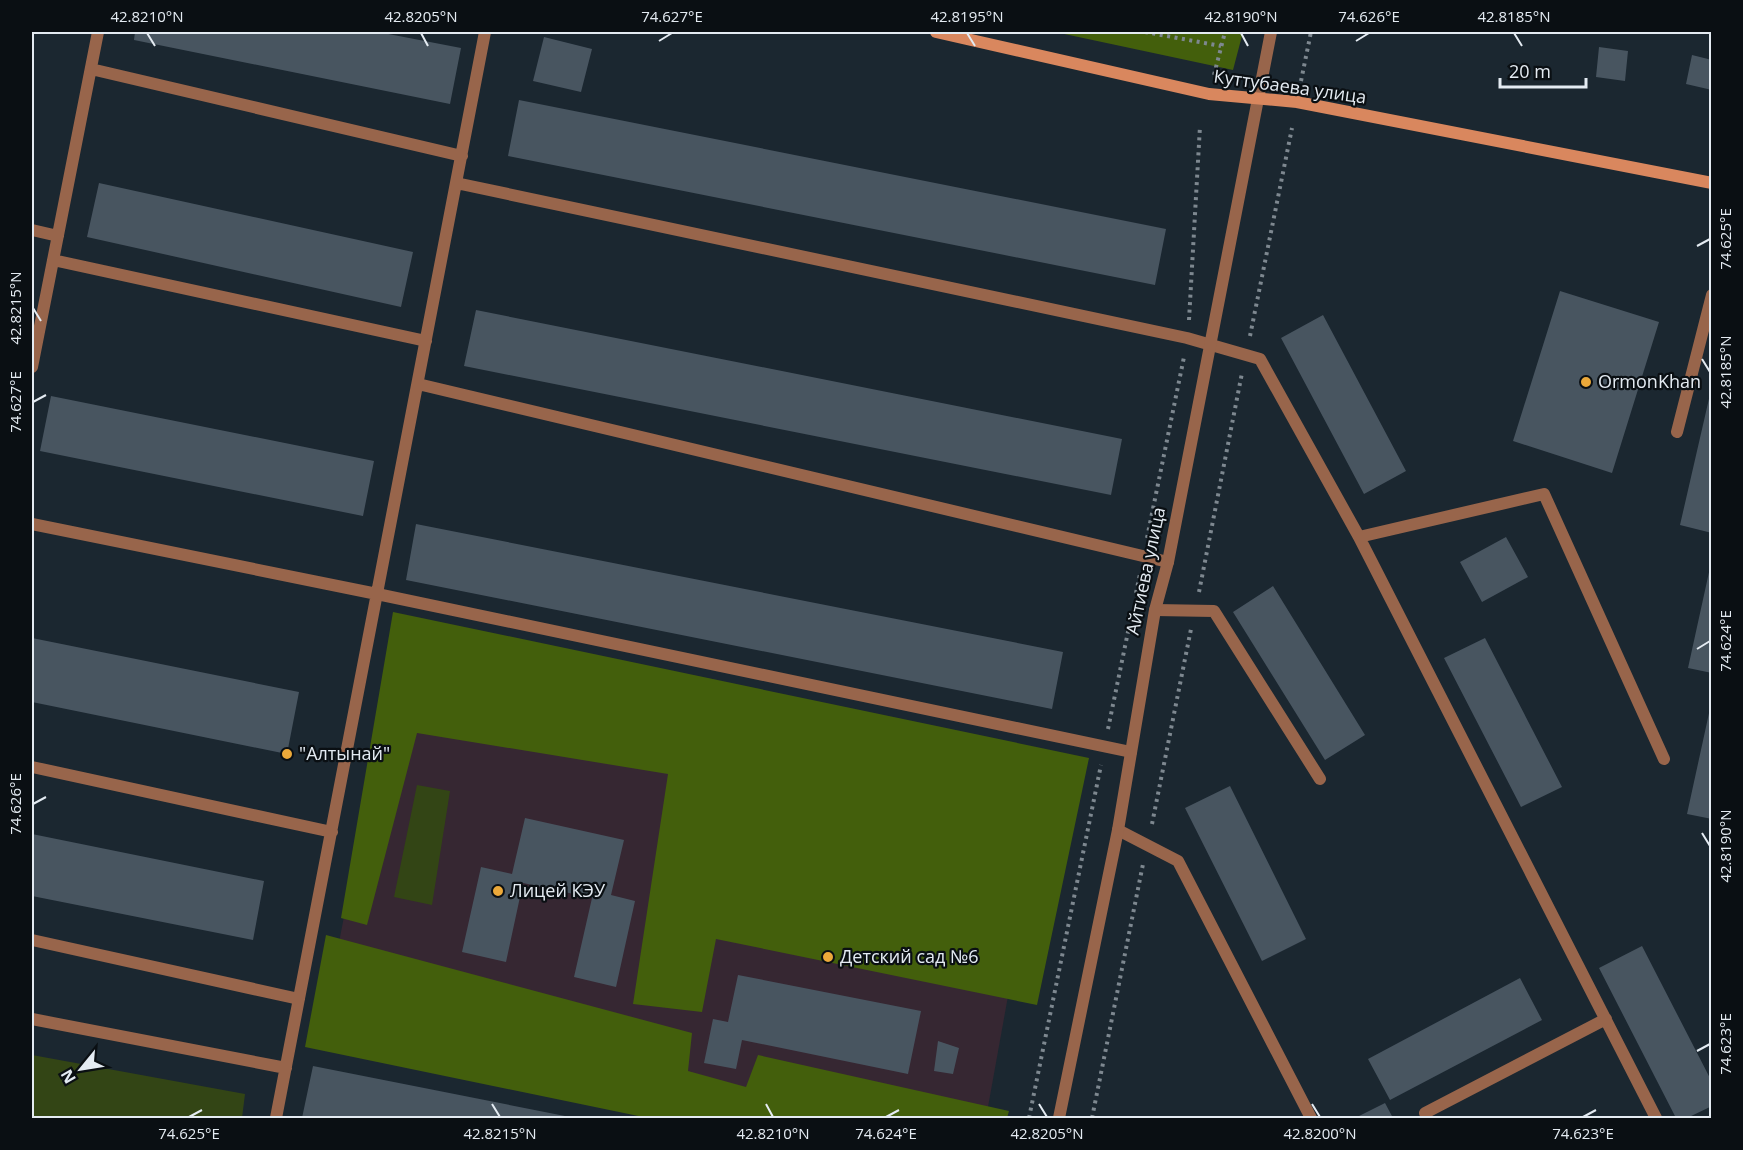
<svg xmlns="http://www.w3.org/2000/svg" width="1743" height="1150" font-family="'Open Sans',sans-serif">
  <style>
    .education { fill: #362732 }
    .green { fill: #334515 }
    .forest { fill: #435f0c }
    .building { fill: #485560 }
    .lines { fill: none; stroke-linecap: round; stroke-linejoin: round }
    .path { stroke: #7e8890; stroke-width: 4; stroke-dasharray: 3 4.5; stroke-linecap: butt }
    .lane { stroke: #98654b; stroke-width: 12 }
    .street { stroke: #98654b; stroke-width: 12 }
    .secondary { stroke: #d9875e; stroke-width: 12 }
    .ticks { fill: none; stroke: #e4ebf2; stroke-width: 2 }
    .poi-dot { fill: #eca93a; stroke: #0a0f13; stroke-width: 2 }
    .labels { text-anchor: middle; stroke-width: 4.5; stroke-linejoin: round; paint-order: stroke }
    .street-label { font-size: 18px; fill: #e4ebf2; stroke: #0a0f13 }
    .poi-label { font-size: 18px; fill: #e4ebf2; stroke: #0a0f13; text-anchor: start }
    .neatline { fill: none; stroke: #e4ebf2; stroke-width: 2 }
    .ticks-label { font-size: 15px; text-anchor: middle; fill: #e4ebf2 }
  </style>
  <rect width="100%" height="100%" fill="#1b2730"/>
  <path class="education" d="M382,720L1038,830L986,1118H791L324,1020Z"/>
  <path class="green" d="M417,785L450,791L432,905L394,897Z
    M32,1055L245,1094L242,1118H32Z"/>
  <path class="forest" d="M1055,32H1243L1233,70Z
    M393,612L1089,758L1037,1005L716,939L702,1012L633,1004L668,774L417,733L367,925L341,918Z
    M326,935L692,1033L688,1071L746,1087L758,1055L1009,1111L1007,1118H648L305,1047Z"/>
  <path class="building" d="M135,32H378L461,48L450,104L134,40Z
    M544,37L592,49L581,92L533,81Z
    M1599,47L1628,51L1625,81L1596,77Z
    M1692,55L1712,60V90L1686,84Z
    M519,100L1166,229L1155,285L508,156Z
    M99,183L413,252L401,307L87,237Z
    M1560,291L1659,322L1612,473L1513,441Z
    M476,310L1122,439L1111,495L464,366Z
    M1323,315L1406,471L1364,494L1281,338Z
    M1711,390H1712V533L1680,525Z
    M51,396L374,461L363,516L40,451Z
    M416,524L1063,652L1052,709L406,580Z
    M1506,537L1528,577L1482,602L1460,562Z
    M1711,563L1712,564V673L1688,668Z
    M1273,586L1365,735L1325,760L1233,612Z
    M32,638L299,692L287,754L32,702Z
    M1485,638L1562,787L1521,807L1444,658Z
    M1711,704H1712V819L1687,814Z
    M1230,786L1306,939L1262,961L1185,808Z
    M525,818L624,840L611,895L635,901L616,987L574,977L592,898L523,883L506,962L462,952L481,867L512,874Z
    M32,834L264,881L253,940L32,896Z
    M1642,946L1712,1082V1106L1687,1118H1676L1599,968Z
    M738,975L921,1011L908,1074L742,1040L736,1069L704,1063L713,1019L728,1022Z
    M1520,978L1542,1020L1390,1100L1368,1059Z
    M938,1041L959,1048L953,1074L934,1071Z
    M313,1066L570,1117V1118H302Z
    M1385,1103L1393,1118H1355Z"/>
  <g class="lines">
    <path class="path" d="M1145,32L1221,46
      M1214,75L1225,32
      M1301,81L1311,32
      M1189,320L1200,126
      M1250,336L1292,128
      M1147,538L1184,357
      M1199,592L1242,373
      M1136,593L1140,574
      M1108,729L1129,627
      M1152,824L1191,629
      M1029,1118L1101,765
      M1092,1118L1143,864"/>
    <path class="lane" d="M91,69L462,156
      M456,183L1187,338L1260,359L1359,537L1656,1118
      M32,230L58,236
      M53,260L426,341
      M32,367L98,32
      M418,384L1168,562
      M1677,432L1712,295
      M32,524L377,594L1131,752
      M1359,537L1544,494L1664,759
      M1155,610L1214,611L1320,779
      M32,767L332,832
      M1118,830L1178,861L1311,1118
      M32,940L299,999
      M32,1019L286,1068
      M1425,1113L1606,1019
      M276,1118L485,32"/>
    <path class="street" d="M1059,1118L1118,830L1155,610L1168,562L1271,32"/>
    <path class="secondary" d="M936,32L1209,94L1297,102L1712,183"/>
  </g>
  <path class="ticks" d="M147,33L155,46M421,33L428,46M967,33L975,46M1241,33L1248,46M1514,33L1522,46M659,41L672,33M1356,41L1369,33M1697,246L1710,239M33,308L41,321M1702,359L1710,372M33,402L46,395M1697,649L1710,641M33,804L46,797M1702,833L1710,846M1697,1051L1710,1044M492,1104L500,1117M766,1104L773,1117M1039,1104L1047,1117M1312,1104L1320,1117M189,1117L202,1110M886,1117L899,1110M1583,1117L1596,1110"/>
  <g class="poi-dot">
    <circle cx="1586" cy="382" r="6"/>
    <circle cx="287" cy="754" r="6"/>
    <circle cx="498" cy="891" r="6"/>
    <circle cx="828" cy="957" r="6"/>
  </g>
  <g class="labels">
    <g class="street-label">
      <text transform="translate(1290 87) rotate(8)" y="6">Куттубаева улица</text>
      <text transform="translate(1146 571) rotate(-78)" y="6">Айтиева улица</text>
    </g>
    <g class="poi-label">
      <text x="1598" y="388">OrmonKhan</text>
      <text x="299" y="760">"Алтынай"</text>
      <text x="510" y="897">Лицей КЭУ</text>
      <text x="840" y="963">Детский сад №6</text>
    </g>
  </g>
  <rect width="1743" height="1150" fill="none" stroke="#0a0f13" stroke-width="66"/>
  <g transform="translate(81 1069) rotate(240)" stroke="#0a0f13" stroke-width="4.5" paint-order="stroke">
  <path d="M0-4.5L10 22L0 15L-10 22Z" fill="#e4ebf2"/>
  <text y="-9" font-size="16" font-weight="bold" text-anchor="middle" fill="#e4ebf2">N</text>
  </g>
  <path d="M1500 78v9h86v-9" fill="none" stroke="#e4ebf2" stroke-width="3"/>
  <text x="1509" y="78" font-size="18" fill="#e4ebf2" stroke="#0a0f13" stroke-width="4.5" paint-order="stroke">20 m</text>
  <rect x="33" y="33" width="1677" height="1084" class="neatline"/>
  <g class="ticks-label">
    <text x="147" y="22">42.8210°N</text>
    <text x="421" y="22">42.8205°N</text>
    <text x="672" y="22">74.627°E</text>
    <text x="967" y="22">42.8195°N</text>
    <text x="1241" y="22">42.8190°N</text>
    <text x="1369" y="22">74.626°E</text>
    <text x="1514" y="22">42.8185°N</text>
    <text transform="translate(1726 239) rotate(-90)" y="5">74.625°E</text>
    <text transform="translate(16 308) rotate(-90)" y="5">42.8215°N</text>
    <text transform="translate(1726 372) rotate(-90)" y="5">42.8185°N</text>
    <text transform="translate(16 402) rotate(-90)" y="5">74.627°E</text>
    <text transform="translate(1726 641) rotate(-90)" y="5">74.624°E</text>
    <text transform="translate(16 804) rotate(-90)" y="5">74.626°E</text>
    <text transform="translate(1726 846) rotate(-90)" y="5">42.8190°N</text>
    <text transform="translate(1726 1044) rotate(-90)" y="5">74.623°E</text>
    <text x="189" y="1139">74.625°E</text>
    <text x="500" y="1139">42.8215°N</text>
    <text x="773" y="1139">42.8210°N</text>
    <text x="886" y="1139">74.624°E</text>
    <text x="1047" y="1139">42.8205°N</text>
    <text x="1320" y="1139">42.8200°N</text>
    <text x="1583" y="1139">74.623°E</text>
  </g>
</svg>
